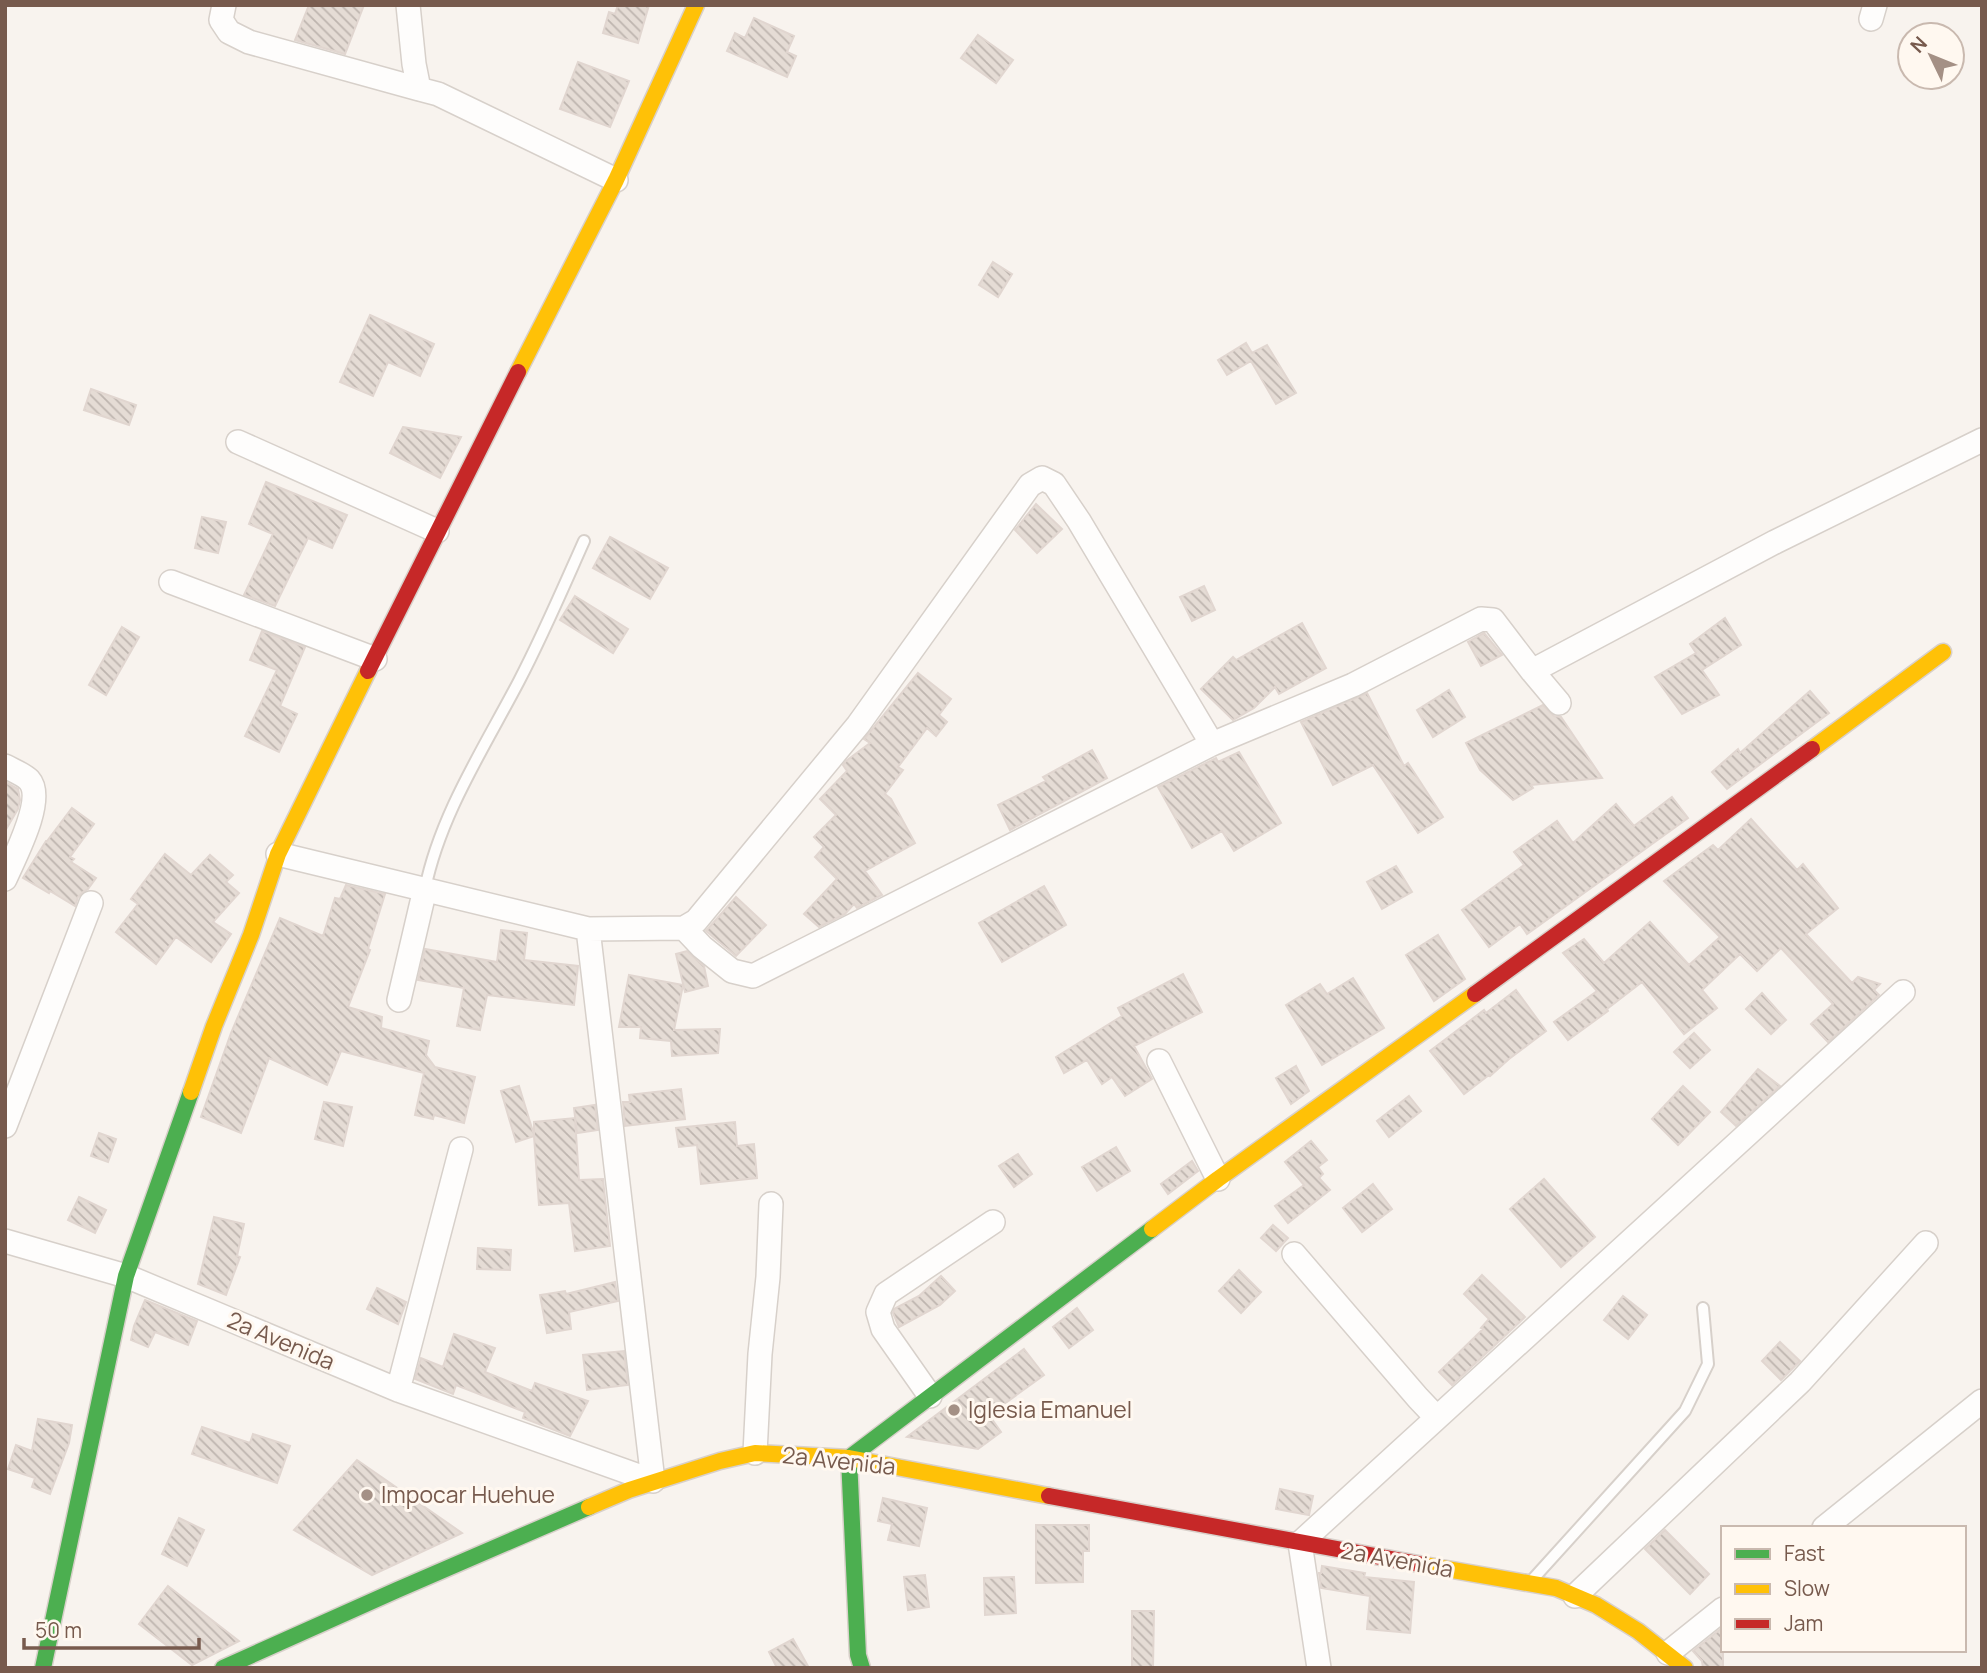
<svg xmlns="http://www.w3.org/2000/svg" width="1987" height="1673" font-family="Manrope,sans-serif">
  <style>
    .building { fill: url(#building-back-hatch); stroke: #e1d6d0; stroke-width: 2 }
    .lines { fill: none; stroke-linecap: round; stroke-linejoin: round }
    .lane-casing { stroke: #d7d0ca; stroke-width: 14 }
    .street-casing { stroke: #d7d0ca; stroke-width: 26 }
    .fast-casing { stroke: #d8d0ca; stroke-width: 19 }
    .slow-casing { stroke: #d8d0ca; stroke-width: 19 }
    .jam-casing { stroke: #d8d0ca; stroke-width: 19 }
    .lane { stroke: #fefdfc; stroke-width: 10 }
    .street { stroke: #fefdfc; stroke-width: 23 }
    .fast { stroke: #4caf50; stroke-width: 16 }
    .slow { stroke: #ffc107; stroke-width: 16 }
    .jam { stroke: #c62828; stroke-width: 16 }
    .poi-dot { fill: #a49085; stroke: #fff8f0; stroke-width: 2.5 }
    .labels { text-anchor: middle; stroke-width: 6; stroke-linejoin: round; paint-order: stroke }
    .street-label { font-size: 23px; fill: #775a4d; stroke: #fff8f0 }
    .poi-label { font-size: 23px; fill: #775a4d; stroke: #fff8f0; text-anchor: start }
  </style>
  <defs>
    <pattern id="building-back-hatch" width="6" height="6" patternUnits="userSpaceOnUse" patternTransform="scale(1.75)"><rect width="6" height="6" fill="#e5dcd5"/><path d="M-1 5l2 2M0 0l6 6M5-1l2 2" fill="none" stroke="#beb5af"/></pattern>
  </defs>
  <rect width="100%" height="100%" fill="#f8f3ee"/>
  <path class="building" d="M309,5H364L345,54L295,40Z
    M618,5H649L638,43L603,33L609,12L615,14Z
    M754,18L794,36L787,52L796,56L787,77L727,51L735,33L745,38Z
    M978,35L1013,60L996,83L961,58Z
    M578,62L629,81L610,127L560,109Z
    M993,262L1012,274L998,297L979,285Z
    M370,315L434,344L420,376L388,362L373,396L340,382Z
    M1246,343L1252,353L1267,345L1296,393L1276,404L1251,361L1227,375L1218,360Z
    M91,389L136,405L129,425L84,410Z
    M403,427L461,437L440,478L390,453Z
    M266,482L347,515L332,548L308,538L275,606L244,595L273,534L249,524Z
    M1036,504L1062,529L1037,553L1015,530Z
    M202,517L226,522L218,553L195,548Z
    M610,537L668,568L650,599L593,568Z
    M1204,586L1215,610L1192,621L1180,597Z
    M575,596L628,629L613,653L560,620Z
    M1725,618L1741,645L1702,670L1719,695L1682,714L1655,677L1696,653L1690,644Z
    M1302,623L1326,668L1279,694L1275,687L1254,708L1233,720L1201,689L1233,657L1236,660Z
    M122,627L139,637L106,695L89,685Z
    M262,631L305,647L280,706L297,714L279,752L245,736L277,670L250,660Z
    M1484,633L1502,655L1481,666L1468,642Z
    M918,673L951,699L939,715L947,722L936,736L927,728L898,767L903,770L885,794L891,799L915,843L865,871L882,895L857,908L854,904L845,914L819,927L804,914L837,879L815,857L824,847L814,837L836,815L820,799L847,771L843,765L846,761L870,743L864,739Z
    M1449,690L1465,717L1433,737L1417,710Z
    M1810,691L1829,713L1727,789L1712,772L1738,749L1740,753Z
    M1367,693L1404,766L1408,763L1443,817L1418,833L1373,765L1333,785L1301,722Z
    M1543,705L1554,716L1561,717L1602,778L1531,785L1533,788L1513,800L1480,770L1466,743Z
    M1092,750L1107,778L1010,830L998,805L1046,781L1043,777Z
    M1239,752L1281,823L1234,851L1222,831L1192,848L1158,787L1216,758L1218,762Z
    M5,782L18,789L20,800L18,809L5,831Z
    M1672,797L1688,818L1527,934L1520,924L1489,947L1462,910L1524,865L1514,852L1557,821L1573,843L1616,804L1634,826Z
    M72,808L94,824L70,857L74,859L71,862L96,878L88,889L83,892L78,897L75,906L50,891L49,893L23,878L46,841H47Z
    M1751,819L1797,870L1803,864L1838,908L1806,934L1852,983L1858,977L1880,984L1874,990L1879,995L1828,1042L1811,1024L1833,1004L1781,948L1757,971L1740,954L1702,990L1717,1008L1684,1034L1642,982L1607,1009L1608,1011L1568,1040L1554,1022L1597,991L1563,953L1584,939L1604,963L1650,922L1689,965L1720,937L1664,881L1713,845L1718,850Z
    M165,854L191,875L210,855L233,875L226,882L239,893L213,922L231,934L211,962L176,937L156,964L116,932L138,904L131,899Z
    M1396,866L1412,892L1382,909L1367,882Z
    M346,885L385,894L368,949L370,950L348,1007L382,1017L381,1028L429,1041L426,1055L435,1067L475,1077L464,1123L434,1115L433,1119L415,1115L424,1073L341,1051L327,1085L269,1058L241,1133L201,1117L231,1033L280,918L323,936L335,898L340,899Z
    M1044,886L1066,925L1002,962L979,923Z
    M736,897L766,925L736,956L706,931Z
    M501,930L527,933L524,960L578,966L574,1005L487,995L480,1030L457,1026L464,988L418,980L425,949L497,962Z
    M1438,935L1465,979L1434,1001L1406,955Z
    M687,951L704,966L708,986L685,992L676,954Z
    M1183,974L1202,1012L1134,1046L1152,1079L1125,1096L1112,1077L1102,1084L1087,1060L1064,1073L1056,1057L1122,1016L1118,1008Z
    M629,975L683,985L674,1030L720,1029L718,1053L672,1056L671,1041L640,1038L641,1027H619Z
    M1353,978L1384,1028L1322,1065L1286,1005L1320,984L1327,994Z
    M1516,990L1546,1031L1509,1059L1490,1076L1489,1075L1464,1094L1430,1051L1484,1010L1486,1013Z
    M1762,993L1786,1020L1771,1034L1746,1009Z
    M1694,1033L1710,1050L1690,1068L1674,1052Z
    M1296,1066L1309,1091L1291,1104L1276,1078Z
    M1758,1069L1780,1086L1736,1126L1721,1112Z
    M519,1086L534,1135V1122L575,1118L579,1180L603,1179L610,1246L575,1251L569,1203L539,1205L534,1136L516,1142L501,1091Z
    M1683,1086L1710,1112L1678,1145L1652,1119Z
    M681,1089L685,1119L625,1126L623,1102H630L629,1095Z
    M1409,1096L1421,1111L1389,1137L1377,1121Z
    M324,1102L352,1107L343,1146L315,1139Z
    M595,1105L598,1130L577,1133L574,1108Z
    M735,1122L737,1146L754,1144L757,1178L701,1184L697,1145L679,1147L676,1128Z
    M99,1133L116,1139L108,1162L91,1156Z
    M1311,1141L1327,1160L1318,1167L1323,1174L1319,1178L1330,1190L1288,1223L1275,1206L1304,1185L1285,1162Z
    M1116,1147L1130,1171L1097,1191L1082,1167Z
    M1018,1154L1032,1174L1014,1187L999,1166Z
    M1192,1161L1198,1171L1168,1194L1161,1184Z
    M1544,1179L1595,1237L1561,1267L1510,1209Z
    M1373,1184L1392,1209L1362,1232L1343,1208Z
    M79,1197L106,1210L95,1233L68,1220Z
    M214,1217L244,1224L237,1256L240,1257L226,1295L198,1284Z
    M1273,1225L1288,1238L1276,1251L1261,1238Z
    M478,1248L511,1250L510,1270L477,1269Z
    M1239,1270L1261,1292L1241,1313L1219,1291Z
    M1482,1275L1525,1317L1452,1385L1439,1372L1483,1329L1481,1328L1489,1319L1464,1294Z
    M941,1276L955,1291L940,1305L899,1327L893,1313L894,1309L919,1296Z
    M615,1282L618,1301L569,1312L571,1329L547,1333L540,1295L565,1291L566,1294Z
    M377,1288L406,1302L398,1324L367,1309Z
    M1623,1296L1647,1315L1628,1339L1604,1320Z
    M145,1300L197,1321L188,1345L155,1332L148,1347L131,1340L134,1326Z
    M1077,1308L1093,1330L1069,1348L1053,1327Z
    M454,1334L495,1348L485,1372L532,1391L535,1383L588,1401L570,1436L523,1418L525,1412L456,1385L453,1394L415,1379L421,1358L443,1367Z
    M1780,1342L1800,1361L1781,1380L1762,1361Z
    M1024,1349L1044,1375L989,1415L1001,1432L978,1449L907,1437Z
    M624,1351L628,1385L587,1390L583,1355Z
    M38,1419L72,1425L69,1443L50,1494L32,1487L35,1478L8,1469L16,1445L32,1451Z
    M202,1427L250,1443L253,1434L290,1446L277,1483L192,1454Z
    M357,1460L462,1533L372,1575L294,1530Z
    M1280,1489L1313,1496L1309,1515L1276,1509Z
    M883,1498L927,1508L919,1546L888,1540L892,1524L878,1521Z
    M179,1518L204,1530L187,1566L162,1554Z
    M1036,1525H1089V1551H1083V1582L1036,1583Z
    M1665,1530L1709,1574L1690,1594L1645,1549Z
    M1322,1566L1365,1573L1364,1577L1414,1582L1410,1633L1367,1629L1370,1596L1321,1588L1319,1573H1321Z
    M925,1575L929,1607L908,1610L904,1577Z
    M1014,1577L1016,1613L985,1615L984,1578Z
    M168,1586L239,1641L192,1665L139,1624Z
    M1132,1611H1154L1153,1668H1132Z
    M1723,1627V1668H1703L1702,1661L1693,1651Z
    M793,1639L809,1668H777L769,1652Z"/>
  <g class="lines">
    <g class="lane-casing">
      <path id="lane" d="M425,889C440,815 484,748 519,681C543,635 563,588 584,541
        M1533,1579L1685,1411L1708,1364L1703,1308"/>
    </g>
    <g class="street-casing">
      <path id="street" d="M224,5L221,20L229,32L249,42L419,89
        M408,5L414,64L419,89L438,94L616,180
        M1871,19L1875,5
        M238,442L437,531
        M171,582L375,659
        M1532,671L1775,542L1982,440
        M5,766C12,770 23,774 29,780C46,799 14,858 5,879
        M278,854L588,929L684,928L696,921L858,725L1030,485L1042,478L1054,484L1079,521L1212,744
        M684,928L702,947L732,971L753,976L1212,744L1353,685L1481,619L1493,620L1532,671L1559,703
        M399,1000L425,889
        M1159,1061L1218,1179
        M5,1126L91,903
        M5,1241L126,1276L398,1390L653,1481L588,929
        M1294,1254L1418,1398L1436,1417
        M398,1390L461,1149
        M930,1396L883,1329L878,1312L886,1294L993,1222
        M755,1453L760,1354L768,1277L771,1204
        M1824,1528L1982,1401
        M1575,1596L1800,1382L1926,1243
        M1668,1653L1723,1609
        M1319,1668L1300,1543L1903,992"/>
    </g>
    <g class="fast-casing">
      <path id="fast" d="M43,1668L126,1276L191,1092
        M223,1668L397,1590L589,1507
        M862,1668L858,1655L849,1458L1152,1229"/>
    </g>
    <g class="slow-casing">
      <path id="slow" d="M518,372L616,180L696,5
        M1812,749L1943,652
        M191,1092L214,1026L251,935L278,854L368,671
        M1152,1229L1218,1179L1475,994
        M589,1507L629,1490L720,1461L755,1453L849,1458L1049,1496
        M1424,1565L1556,1588L1596,1605L1638,1631L1685,1668"/>
    </g>
    <g class="jam-casing">
      <path id="jam" d="M368,671L518,372
        M1475,994L1812,749
        M1049,1496L1424,1565"/>
    </g>
    <use href="#lane" class="lane"/>
    <use href="#street" class="street"/>
    <use href="#fast" class="fast"/>
    <use href="#slow" class="slow"/>
    <use href="#jam" class="jam"/>
  </g>
  <g class="poi-dot">
    <circle cx="954" cy="1410" r="7"/>
    <circle cx="367" cy="1495" r="7"/>
  </g>
  <g class="labels">
    <g class="street-label">
      <text transform="translate(281 1341) rotate(23)" y="8">2a Avenida</text>
      <text transform="translate(839 1461) rotate(6)" y="8">2a Avenida</text>
      <text transform="translate(1397 1560) rotate(10)" y="8">2a Avenida</text>
    </g>
    <g class="poi-label">
      <text x="968" y="1418">Iglesia Emanuel</text>
      <text x="381" y="1503">Impocar Huehue</text>
    </g>
  </g>
  <rect width="1987" height="1673" fill="none" stroke="#775a4d" stroke-width="14"/>
  <rect x="1721" y="1526" width="245" height="126" fill="#fff8f0" stroke="#c9b9af" stroke-width="2"/>
  <rect x="1735" y="1549" width="35" height="10" fill="#4caf50" stroke="#c9b9af" stroke-width="2"/>
  <text x="1784" y="1561" font-size="21" fill="#775a4d">Fast</text>
  <rect x="1735" y="1584" width="35" height="10" fill="#ffc107" stroke="#c9b9af" stroke-width="2"/>
  <text x="1784" y="1596" font-size="21" fill="#775a4d">Slow</text>
  <rect x="1735" y="1619" width="35" height="10" fill="#c62828" stroke="#c9b9af" stroke-width="2"/>
  <text x="1784" y="1631" font-size="21" fill="#775a4d">Jam</text>
  <g transform="translate(1931 56) rotate(313)"><circle r="33" fill="#fff8f0" stroke="#c9b9af" stroke-width="2"/>
  <path d="M0-5L12 26L0 18L-12 26Z" fill="#a49085"/>
  <text y="-10" font-size="19" font-weight="bold" text-anchor="middle" fill="#775a4d">N</text>
  </g>
  <path d="M24 1638v10h175v-10" fill="none" stroke="#775a4d" stroke-width="3.5"/>
  <text x="35" y="1638" font-size="21" fill="#775a4d" stroke="#fff8f0" stroke-width="5" paint-order="stroke">50 m</text>
</svg>
